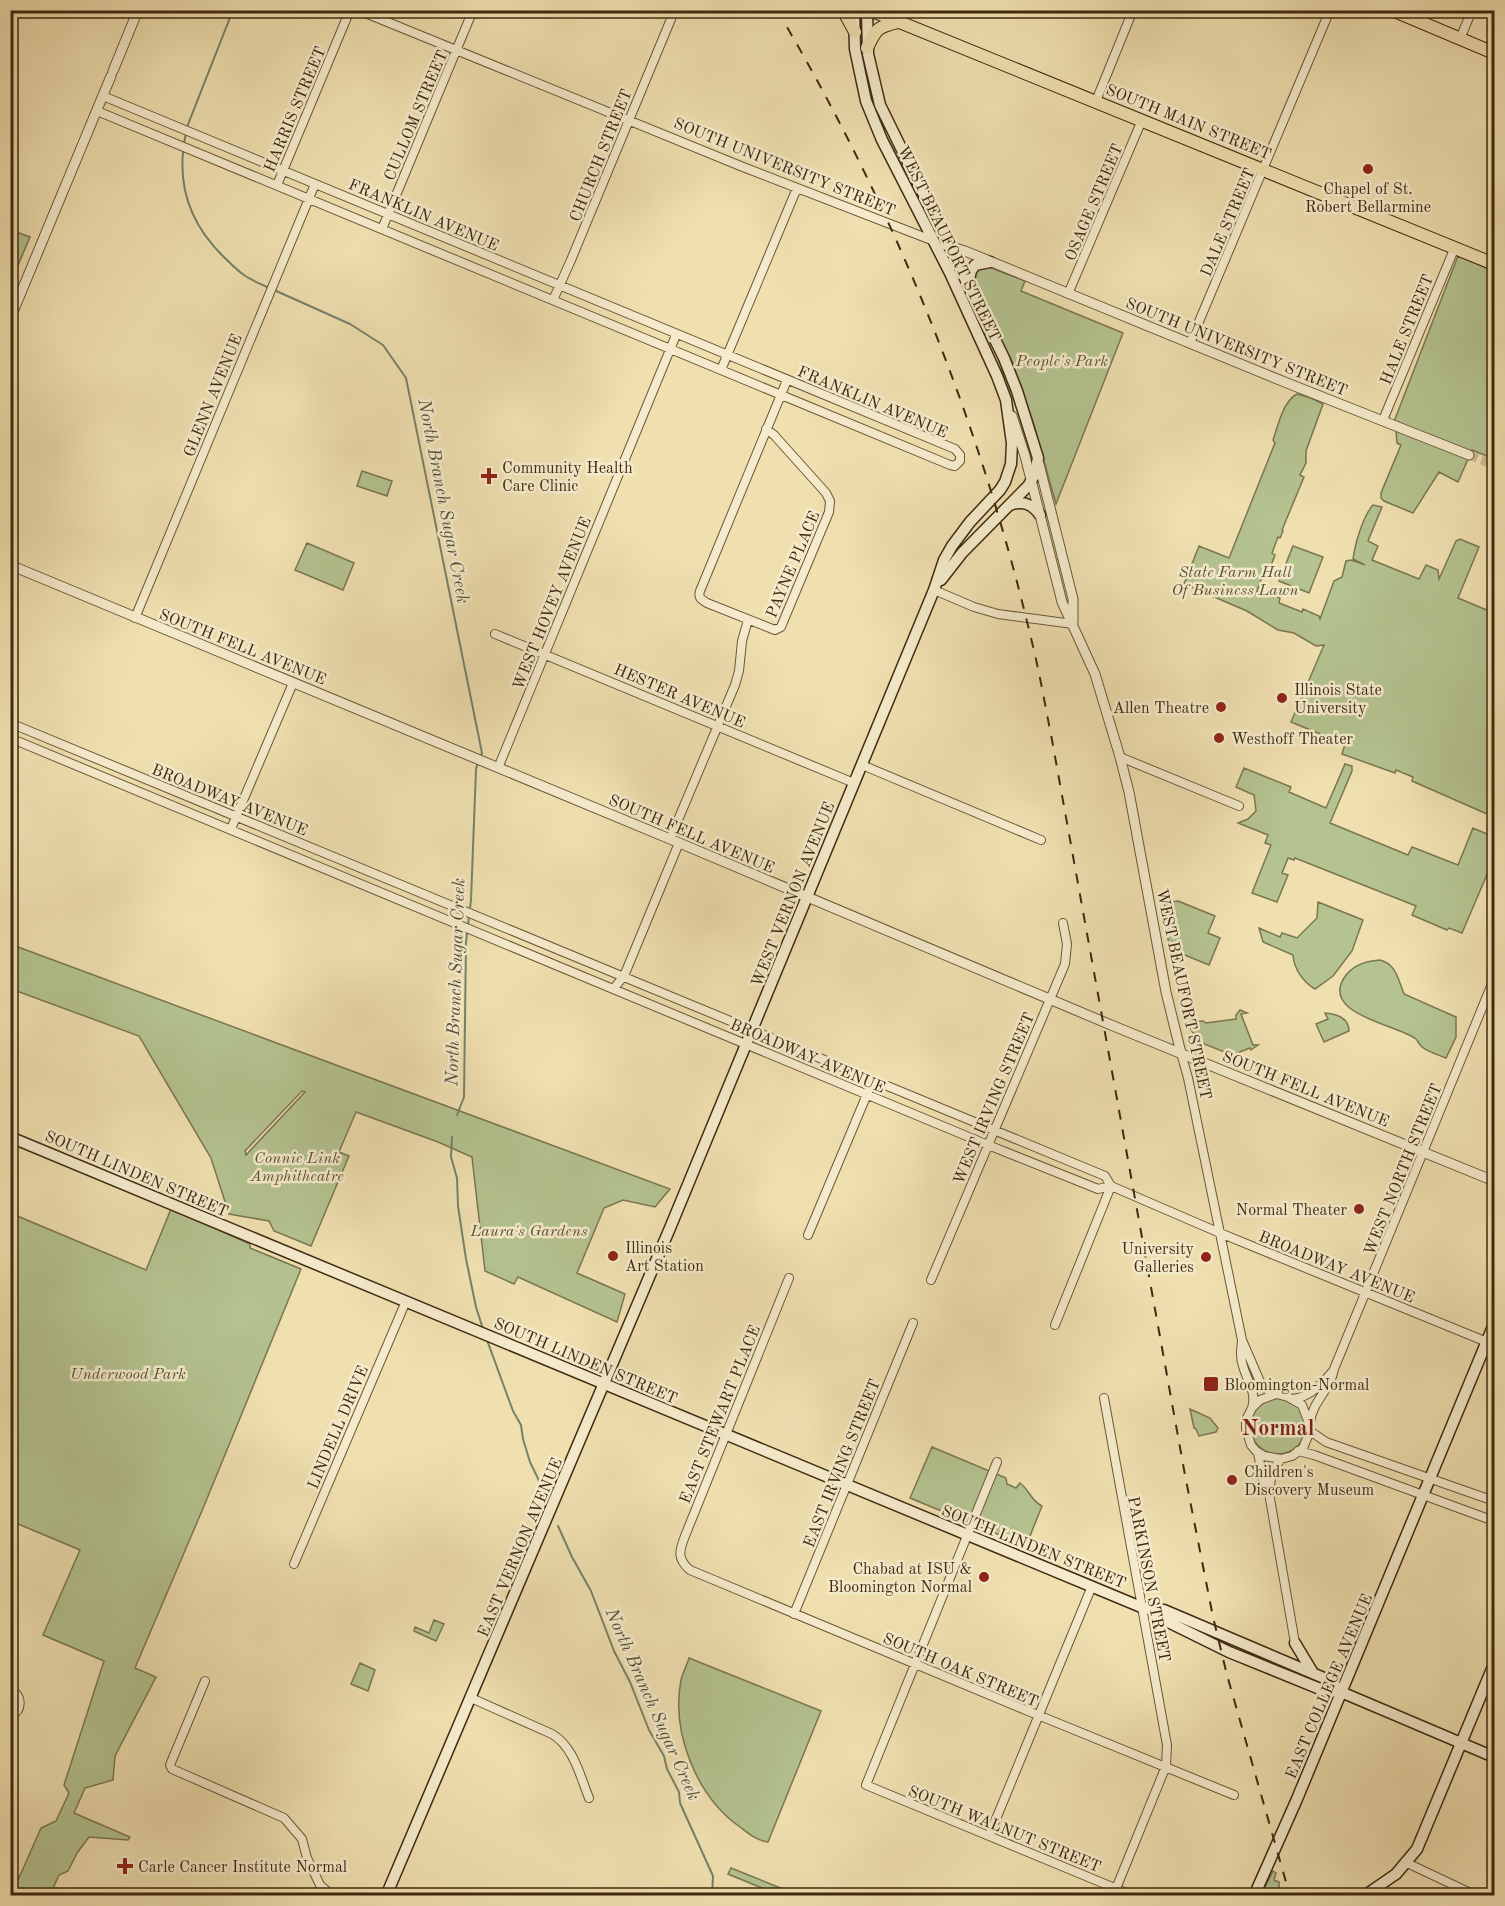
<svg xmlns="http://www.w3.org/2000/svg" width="1505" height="1906" font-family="'Old Standard TT',serif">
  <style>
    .green { fill: #b4c390; stroke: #7a7650; stroke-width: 1.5; fill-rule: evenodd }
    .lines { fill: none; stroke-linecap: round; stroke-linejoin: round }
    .stream { stroke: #76826a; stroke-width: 2 }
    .tertiary-tunnel { stroke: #cdbb90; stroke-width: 9; stroke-dasharray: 9 4.5; stroke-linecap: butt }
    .minor-casing { stroke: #6b5737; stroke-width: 10 }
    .tertiary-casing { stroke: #6b5737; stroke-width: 11 }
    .secondary-casing { stroke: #3f290f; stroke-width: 13 }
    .primary-casing { stroke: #3f290f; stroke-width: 14 }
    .minor { stroke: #f5ebcc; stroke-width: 8 }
    .tertiary { stroke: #f5ebcc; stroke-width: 9 }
    .secondary { stroke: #f5ebcc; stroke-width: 10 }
    .primary { stroke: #f0e0b0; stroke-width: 12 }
    .rail { stroke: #3f290f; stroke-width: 2; stroke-dasharray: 10 10; stroke-linecap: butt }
    .poi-dot { fill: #8f2418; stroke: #f5ebcc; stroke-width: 2 }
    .labels { text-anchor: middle; stroke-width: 5; stroke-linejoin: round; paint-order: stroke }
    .street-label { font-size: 16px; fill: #3f290f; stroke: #f5ebcc }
    .poi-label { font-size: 16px; fill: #3f290f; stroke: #f5ebcc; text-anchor: start }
    .park-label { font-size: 16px; font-style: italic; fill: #5c502f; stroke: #f5ebcc }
    .water-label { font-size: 18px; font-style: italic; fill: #564e35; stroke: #f5ebcc }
    .district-label { font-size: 22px; font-weight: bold; fill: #7a1f14; stroke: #f5ebcc }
  </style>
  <rect width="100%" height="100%" fill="#f0e0b0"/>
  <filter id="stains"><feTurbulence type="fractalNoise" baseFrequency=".00333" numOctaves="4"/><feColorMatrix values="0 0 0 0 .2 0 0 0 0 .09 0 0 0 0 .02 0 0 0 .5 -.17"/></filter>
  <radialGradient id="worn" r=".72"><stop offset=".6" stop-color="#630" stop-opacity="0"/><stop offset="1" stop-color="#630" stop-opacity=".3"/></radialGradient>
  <path class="green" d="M19,233L30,237L11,282V238L14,239Z
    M1458,256L1494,271V459L1472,450L1458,482L1439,472L1413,513L1384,501L1381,498V493L1401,445L1397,443L1395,419Z
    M981,266H986L1025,281L1021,291L1123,333L1056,504L1034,425L1012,362L974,285L973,276Z
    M1297,394L1311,398L1323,404L1306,451V463L1300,475L1304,477L1282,530L1283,531L1280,538L1278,537L1272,553L1275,555L1267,576L1263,575L1257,591L1273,597L1274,595L1280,598L1279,603L1302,612L1303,609L1319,616L1320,619L1334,581L1342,577L1346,561L1351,560L1365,565L1353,559C1355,544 1363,516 1373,505L1382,507L1368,541L1378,546L1372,560L1419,579L1426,565L1438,570L1439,579L1456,541L1460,539L1479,547L1458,598L1494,613V817L1412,781L1413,777L1396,770L1395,773L1342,754L1345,744L1291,722L1324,645L1316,646L1294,633L1278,630L1247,611L1184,584L1199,546L1229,558L1275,443L1273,440C1278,426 1283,401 1297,394Z
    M362,471L392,481L387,496L357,486Z
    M307,543L354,563L343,590L295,570Z
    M1293,546L1323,557L1309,593L1279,581Z
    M1345,764L1352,766V771L1330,823L1408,855L1412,847L1458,865L1473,828L1494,837V858L1462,933L1449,928L1447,930L1412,915L1416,906L1295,858L1294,860L1288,858L1282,873L1288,875L1277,902L1252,893L1271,845L1265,843L1268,835L1238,823L1248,819L1256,811L1254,795L1236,787L1244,768L1291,787L1289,792L1326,808Z
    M1178,901L1215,916L1208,933L1220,938L1209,965L1170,949L1163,915L1165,903Z
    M1318,902L1363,920L1352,951L1333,976L1315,989C1303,982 1294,969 1293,955L1263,942L1259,928L1280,937L1282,933L1297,938L1317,918Z
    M10,944L670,1189L655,1207L623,1200L604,1208L577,1273L625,1294L617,1322L518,1277L514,1284L485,1271L472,1157L438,1142L356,1112L339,1152L349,1156L311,1246L274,1231L269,1221L229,1214L211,1158L139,1036L11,989ZM302,1091L305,1092L246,1155L245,1151Z
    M1380,960C1396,964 1398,979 1404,994L1456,1017V1037L1446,1058C1439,1055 1427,1052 1421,1046C1419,1044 1418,1041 1416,1039C1399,1025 1321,1015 1344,978C1352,965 1366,961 1380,960Z
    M1240,1010L1247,1013L1241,1014L1253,1045H1258L1251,1050L1250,1048L1232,1055L1199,1042L1188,1025L1190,1022L1203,1021L1206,1023L1236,1019V1015Z
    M1325,1013C1337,1014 1349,1018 1349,1031L1324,1042L1316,1024L1328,1019Z
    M171,1209L250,1244V1248L301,1269L204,1506L135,1668L156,1677L115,1756L113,1780L85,1788L74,1813L130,1837L128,1840L89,1837L77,1853L68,1871L59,1875L50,1895L11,1896L41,1828L56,1821L69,1793L64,1785L104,1661L43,1635L80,1550L11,1521L10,1213L146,1270Z
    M1250 1426a28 28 0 1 1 56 0a28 28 0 1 1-56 0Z
    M1190,1409L1210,1418L1218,1428L1216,1432L1199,1436L1196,1429L1194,1428Z
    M932,1447L1006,1478L1007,1484L1016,1488L1020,1483C1029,1489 1030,1500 1042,1506L1026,1546L910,1498Z
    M434,1620L444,1624L436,1641L414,1631L415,1627L429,1633Z
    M689,1658L821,1711L768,1842C757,1841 748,1833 740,1827C696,1796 671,1732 681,1680C683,1672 687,1665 689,1658Z
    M360,1663L375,1670L368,1691L351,1684Z
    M731,1868L798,1895H779L728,1874Z
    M1273,1871L1276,1873L1274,1880L1279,1882V1895H1261Z"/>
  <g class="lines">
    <path class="stream" d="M187,127L233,10
      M186,133C175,183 189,225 227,260C232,265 238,271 244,275C251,280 261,284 269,288
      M274,290L350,324L383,345L406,378L482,753L480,757
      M457,1115L464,1097L466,942L471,900L476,769L478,763
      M452,1137L451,1157L457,1178L458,1206L466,1259L476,1307L483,1329
      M487,1340L513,1411L521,1425L523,1439L530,1462L544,1491
      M558,1526L572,1557L591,1591L614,1651L630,1682L649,1730L664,1756L667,1769L679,1792L680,1803L713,1876L712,1896"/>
    <path class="tertiary-tunnel" d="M1469,455L1494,465"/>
    <g class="minor-casing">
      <path id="minor" d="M358,10L743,167L934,241
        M1460,39L1472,10
        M1096,101L1133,10
        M97,111L950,465L955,466L960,461V455L955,449L103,96
        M277,185L350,10
        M382,229L473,10
        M1068,294L1142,120
        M553,300L571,260L671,19
        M1190,343L1330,10
        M721,370L797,188
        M1383,420L1455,247
        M766,429L774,435L826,493L830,501L829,512L783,622L781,627L775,630L707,603C701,599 698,598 700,591L787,380
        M934,590L974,607L998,614L1073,624
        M135,618L315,184
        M495,634L854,783
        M10,723L1105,1176L1111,1186L1220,1233L1487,1342
        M10,738L988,1145L1098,1189L1111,1186
        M1120,757L1239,806
        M862,765L1041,840
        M498,768L676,335
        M231,829L293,683
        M670,839L735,685L739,671L742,641L748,620
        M614,988L624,976L679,843
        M1181,1053L1188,1078L1242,1340L1261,1384L1270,1392L1288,1397L1302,1405L1309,1423L1310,1431L1303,1448L1292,1456L1281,1459L1264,1456L1256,1451L1251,1445L1246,1429V1420L1252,1408L1260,1400L1276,1394
        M808,1235L873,1080
        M789,1278L685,1536C679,1551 677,1559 690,1570L1028,1711L1234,1795
        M931,1280L1065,964L1067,944L1063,923
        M1055,1325L1111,1186
        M1242,1341C1241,1350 1240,1358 1243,1366C1247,1381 1257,1392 1252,1408
        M1104,1398L1167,1745L1166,1766L1113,1896
        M1293,1399C1310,1397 1322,1384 1333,1371
        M1310,1422C1313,1400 1330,1391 1334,1369L1494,979
        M1310,1431L1326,1442L1494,1501
        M1298,1451L1314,1455L1494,1521
        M1258,1453L1263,1480L1268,1492
        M1281,1459L1272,1471L1269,1493L1295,1643
        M997,1462L866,1785L1134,1896
        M294,1564L406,1301
        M794,1614L913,1323
        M205,1681L170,1765L172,1769L284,1818L302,1839L307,1858L320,1885L333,1896
        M10,1689C23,1696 23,1710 10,1717
        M471,1698L552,1734C574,1747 580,1776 589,1798
        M989,1836L1092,1586
        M1407,1863L1477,1896"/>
    </g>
    <g class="tertiary-casing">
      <path id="tertiary" d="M113,71L138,10
        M945,245L965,251L1287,383L1469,455
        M10,319L111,76
        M1012,416L1025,456L1062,602L1095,674L1120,757L1129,792L1166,992L1181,1053
        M1038,460L1073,599V622
        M10,565L670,839L1111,1025L1494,1181"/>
    </g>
    <g class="secondary-casing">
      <path id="secondary" d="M867,10L868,54L880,105L1004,358L1017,391L1038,458L1034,476L1028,486L962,553L941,580
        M968,284L971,271L975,265L990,262
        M1010,505C1023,500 1032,504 1040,515
        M10,1137L1141,1607L1150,1609L1164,1610L1331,1681L1341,1692
        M1150,1609L1160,1618L1229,1652L1325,1691L1341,1692L1494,1757
        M1295,1643L1313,1673
        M386,1896L670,1228L934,590L944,560L952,546L970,522L1000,490L1005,482L1011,464L1012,443L1006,400L997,376L950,273L882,140L866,101L855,49L854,10
        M1254,1896L1297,1799L1494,1324
        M1364,1896L1396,1874L1417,1849L1494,1664"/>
    </g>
    <g class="primary-casing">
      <path id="primary" d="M843,10L855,32
        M870,10L1494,264
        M1392,10L1494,53
        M867,48C876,29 877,27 898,22"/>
    </g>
    <use href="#minor" class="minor"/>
    <use href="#tertiary" class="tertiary"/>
    <use href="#secondary" class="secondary"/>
    <use href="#primary" class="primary"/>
    <path class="rail" d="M777,10C892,204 978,415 1030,634C1039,669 1045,705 1052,740L1185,1475L1213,1617L1227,1675L1290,1896"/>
  </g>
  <g class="poi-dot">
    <circle cx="1368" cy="169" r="6"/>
    <path d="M486 467h6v6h6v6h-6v6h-6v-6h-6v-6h6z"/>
    <circle cx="1282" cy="698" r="6"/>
    <circle cx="1221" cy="707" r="6"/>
    <circle cx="1219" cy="738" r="6"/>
    <circle cx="1359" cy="1209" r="6"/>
    <circle cx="613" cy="1256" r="6"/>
    <circle cx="1206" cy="1257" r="6"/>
    <rect x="1203" y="1376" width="16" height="16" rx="3"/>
    <circle cx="1232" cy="1480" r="6"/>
    <circle cx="984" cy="1577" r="6"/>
    <path d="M122 1857h6v6h6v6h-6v6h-6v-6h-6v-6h6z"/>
  </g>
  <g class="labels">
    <g class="street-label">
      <text transform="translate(294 109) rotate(-67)" y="6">HARRIS STREET</text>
      <text transform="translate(415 115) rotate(-67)" y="6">CULLOM STREET</text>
      <text transform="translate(1189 121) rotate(22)" y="6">SOUTH MAIN STREET</text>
      <text transform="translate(600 155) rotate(-68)" y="6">CHURCH STREET</text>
      <text transform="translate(785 166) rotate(22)" y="6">SOUTH UNIVERSITY STREET</text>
      <text transform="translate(1093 202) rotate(-67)" y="6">OSAGE STREET</text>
      <text transform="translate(424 214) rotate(23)" y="6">FRANKLIN AVENUE</text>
      <text transform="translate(1227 222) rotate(-67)" y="6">DALE STREET</text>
      <text transform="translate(950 243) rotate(64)" y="6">WEST BEAUFORT STREET</text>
      <text transform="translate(1406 329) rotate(-68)" y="6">HALE STREET</text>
      <text transform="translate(1237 346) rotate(22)" y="6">SOUTH UNIVERSITY STREET</text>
      <text transform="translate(212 395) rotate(-68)" y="6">GLENN AVENUE</text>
      <text transform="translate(873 401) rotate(23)" y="6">FRANKLIN AVENUE</text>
      <text transform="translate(792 564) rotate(-67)" y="6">PAYNE PLACE</text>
      <text transform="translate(551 603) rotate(-68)" y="6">WEST HOVEY AVENUE</text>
      <text transform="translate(243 646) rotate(22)" y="6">SOUTH FELL AVENUE</text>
      <text transform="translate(680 695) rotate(23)" y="6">HESTER AVENUE</text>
      <text transform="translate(230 799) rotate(22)" y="6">BROADWAY AVENUE</text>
      <text transform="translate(692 833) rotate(23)" y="6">SOUTH FELL AVENUE</text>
      <text transform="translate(792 894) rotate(-68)" y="6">WEST VERNON AVENUE</text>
      <text transform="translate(1185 994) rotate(78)" y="6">WEST BEAUFORT STREET</text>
      <text transform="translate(808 1055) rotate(23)" y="6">BROADWAY AVENUE</text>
      <text transform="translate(1306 1088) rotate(22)" y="6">SOUTH FELL AVENUE</text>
      <text transform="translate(993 1098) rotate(-67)" y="6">WEST IRVING STREET</text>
      <text transform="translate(1402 1169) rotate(-68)" y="6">WEST NORTH STREET</text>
      <text transform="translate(137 1173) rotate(23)" y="6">SOUTH LINDEN STREET</text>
      <text transform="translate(1337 1266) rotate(22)" y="6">BROADWAY AVENUE</text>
      <text transform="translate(586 1360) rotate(23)" y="6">SOUTH LINDEN STREET</text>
      <text transform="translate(719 1414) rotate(-68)" y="6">EAST STEWART PLACE</text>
      <text transform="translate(337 1427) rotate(-67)" y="6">LINDELL DRIVE</text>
      <text transform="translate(841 1463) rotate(-68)" y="6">EAST IRVING STREET</text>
      <text transform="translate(1034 1546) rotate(22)" y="6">SOUTH LINDEN STREET</text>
      <text transform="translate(519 1547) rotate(-67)" y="6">EAST VERNON AVENUE</text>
      <text transform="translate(1150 1579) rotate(79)" y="6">PARKINSON STREET</text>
      <text transform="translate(961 1669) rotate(23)" y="6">SOUTH OAK STREET</text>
      <text transform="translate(1328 1686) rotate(-67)" y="6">EAST COLLEGE AVENUE</text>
      <text transform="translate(1005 1828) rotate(22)" y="6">SOUTH WALNUT STREET</text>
    </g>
    <g class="poi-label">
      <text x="1368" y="194" text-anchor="middle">Chapel of St.<tspan x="1368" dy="18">Robert Bellarmine</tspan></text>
      <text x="502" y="473">Community Health<tspan x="502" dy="18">Care Clinic</tspan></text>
      <text x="1294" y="695">Illinois State<tspan x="1294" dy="18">University</tspan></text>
      <text x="1209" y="713" text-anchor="end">Allen Theatre</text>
      <text x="1231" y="744">Westhoff Theater</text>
      <text x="1347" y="1215" text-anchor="end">Normal Theater</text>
      <text x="625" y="1253">Illinois<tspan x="625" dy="18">Art Station</tspan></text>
      <text x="1194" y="1254" text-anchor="end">University<tspan x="1194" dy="18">Galleries</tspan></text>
      <text x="1224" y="1390">Bloomington-Normal</text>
      <text x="1244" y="1477">Children's<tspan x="1244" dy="18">Discovery Museum</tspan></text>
      <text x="972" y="1574" text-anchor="end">Chabad at ISU &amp;<tspan x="972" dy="18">Bloomington Normal</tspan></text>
      <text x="138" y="1872">Carle Cancer Institute Normal</text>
    </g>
    <g class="park-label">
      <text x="1062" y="366">People's Park</text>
      <text x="1235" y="577">State Farm Hall<tspan x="1235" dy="18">Of Business Lawn</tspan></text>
      <text x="297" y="1163">Connie Link<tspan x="297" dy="18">Amphitheatre</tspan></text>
      <text x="529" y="1236">Laura's Gardens</text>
      <text x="128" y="1379">Underwood Park</text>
    </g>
    <g class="water-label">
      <text transform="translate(444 501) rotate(79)" y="6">North Branch Sugar Creek</text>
      <text transform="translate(455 982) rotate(-88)" y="6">North Branch Sugar Creek</text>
      <text transform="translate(653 1704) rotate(66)" y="6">North Branch Sugar Creek</text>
    </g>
    <g class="district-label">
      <text x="1278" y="1435">Normal</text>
    </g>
  </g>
  <rect width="1505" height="1906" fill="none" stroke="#f0e0b0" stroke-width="36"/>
  <rect x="12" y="12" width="1481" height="1882" fill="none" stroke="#3f290f" stroke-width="3"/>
  <rect x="18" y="18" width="1469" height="1870" fill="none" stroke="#3f290f" stroke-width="1.5"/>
  <rect width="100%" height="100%" filter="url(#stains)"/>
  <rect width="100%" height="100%" fill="url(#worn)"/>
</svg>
